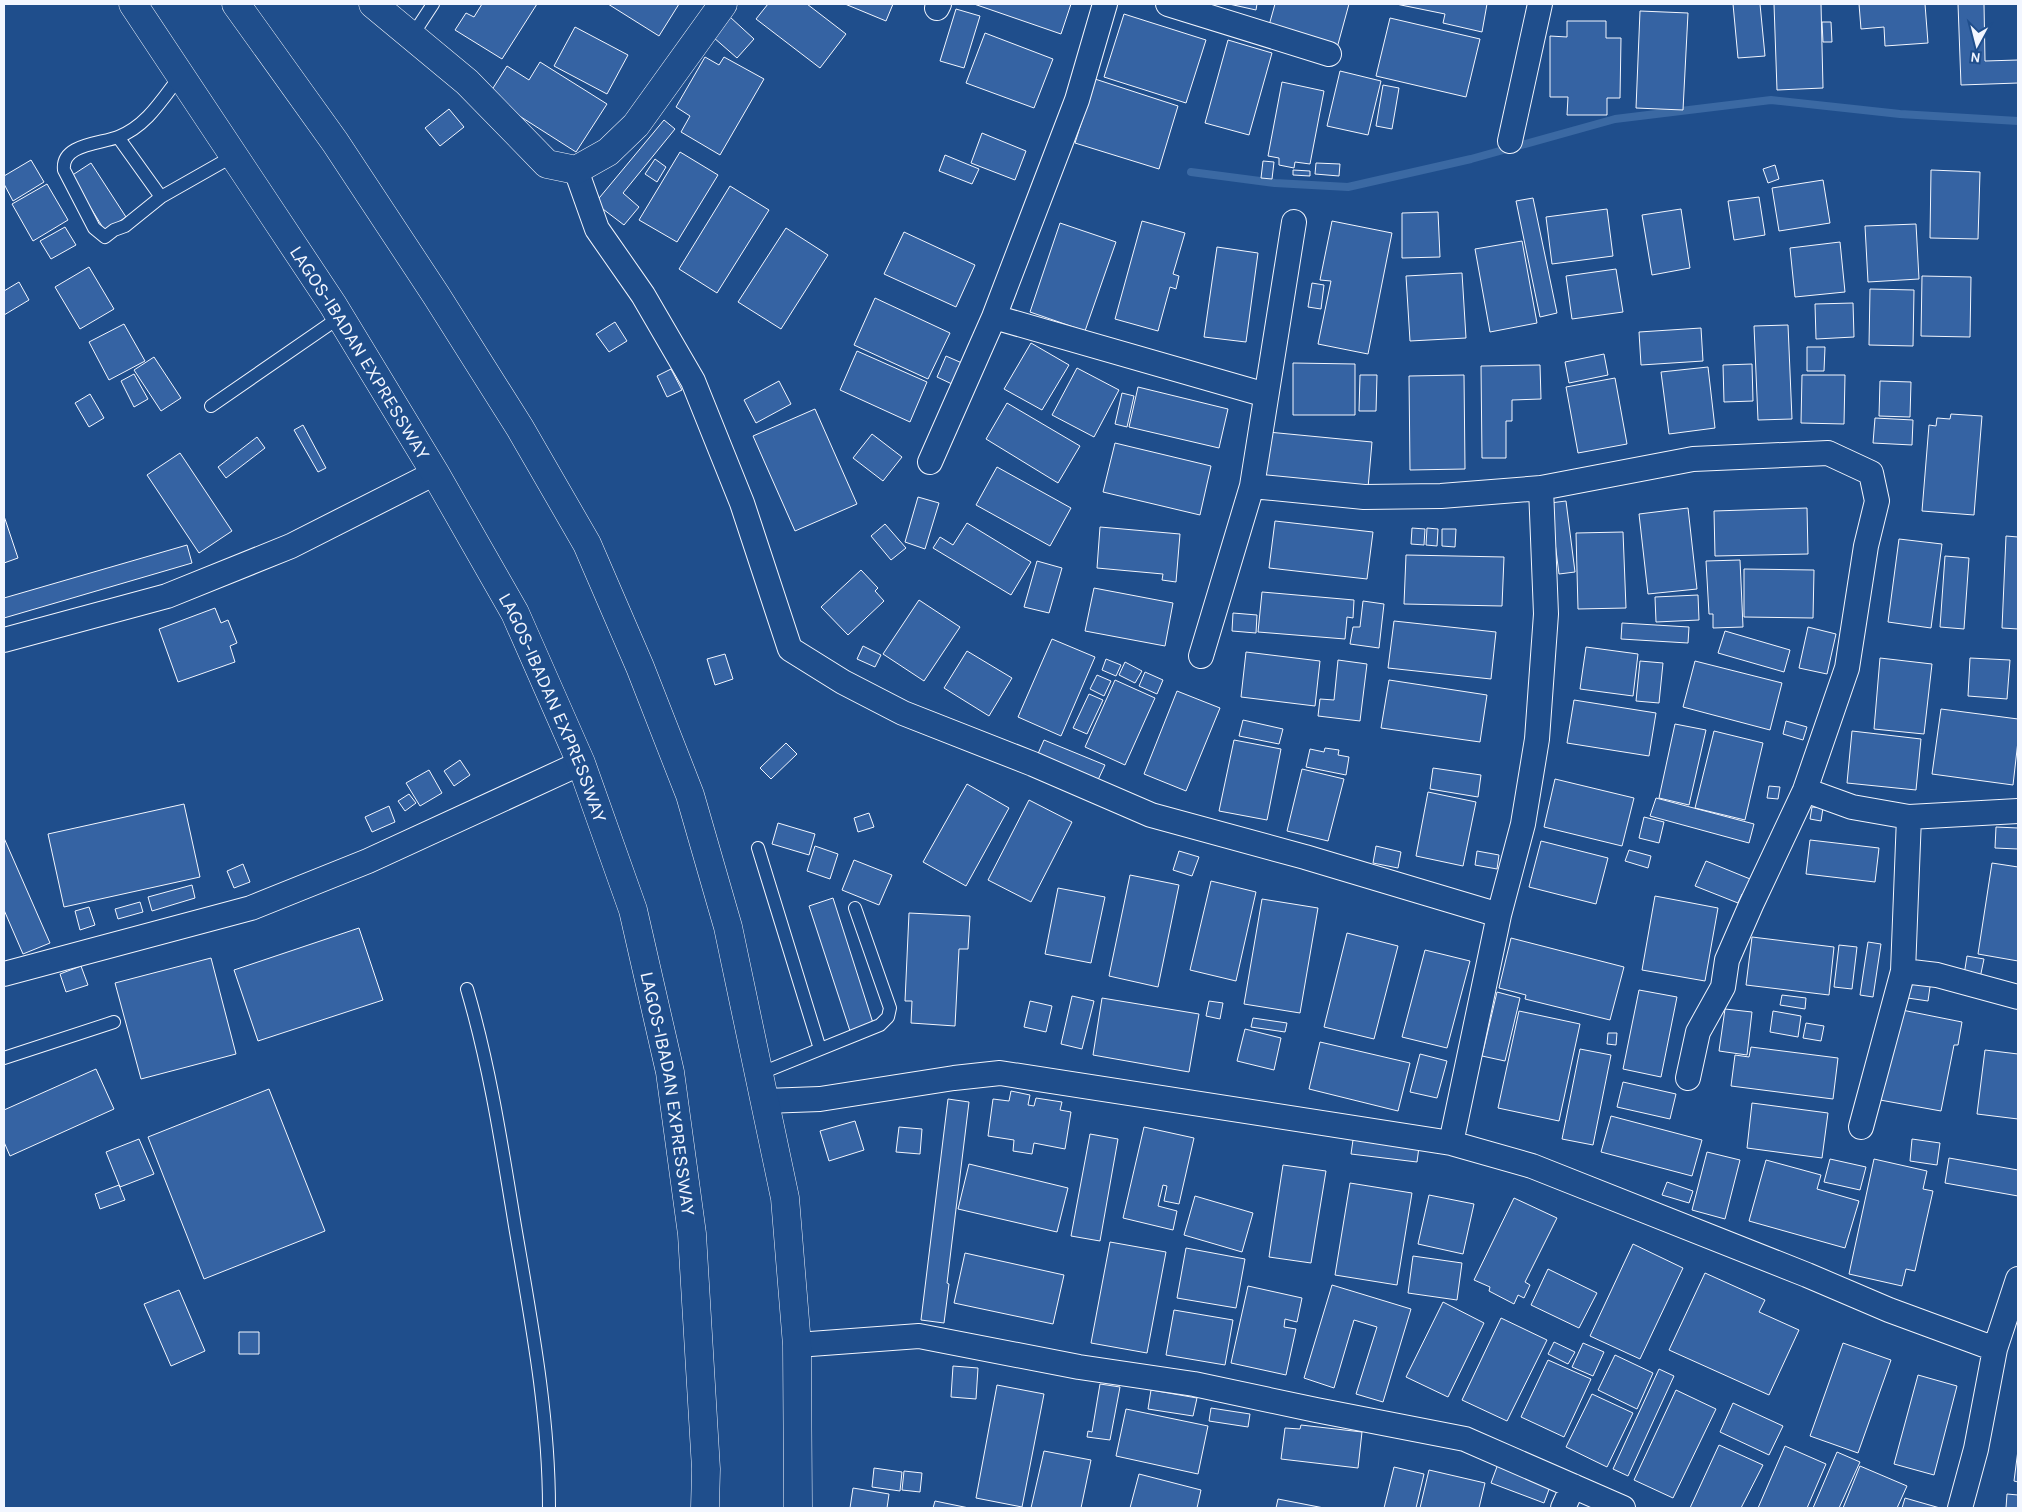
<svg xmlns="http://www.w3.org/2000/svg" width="2022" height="1512" font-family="Karla,sans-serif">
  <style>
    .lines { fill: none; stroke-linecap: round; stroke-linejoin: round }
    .stream { stroke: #3b69a3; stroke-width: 8 }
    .building { fill: #3563a3; stroke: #f2f6ff }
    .lane-casing { stroke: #f2f6ff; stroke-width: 14 }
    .street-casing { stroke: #f2f6ff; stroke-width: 26 }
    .secondary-casing { stroke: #f2f6ff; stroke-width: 29 }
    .highway-casing { stroke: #f2f6ff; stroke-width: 29 }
    .lane { stroke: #1f4e8c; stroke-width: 12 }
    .street { stroke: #1f4e8c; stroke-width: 24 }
    .secondary { stroke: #1f4e8c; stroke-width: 28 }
    .highway { stroke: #1f4e8c; stroke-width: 28 }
    .labels { text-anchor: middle; stroke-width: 4; stroke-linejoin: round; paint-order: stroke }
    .street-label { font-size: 19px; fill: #f2f6ff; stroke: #1f4e8c }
  </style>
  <rect width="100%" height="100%" fill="#1f4e8c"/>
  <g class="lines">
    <path class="stream" d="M1191,172L1275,183L1348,187L1471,159L1615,119L1771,100L1900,114L2018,121"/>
  </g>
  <path class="building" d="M482,4H537L502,59L455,30L466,13L474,17Z
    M608,4H679L659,36Z
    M768,4H807L846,34L820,68L756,19Z
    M845,4H893L886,21Z
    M974,4H1071L1061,34Z
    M1229,4H1257L1256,10Z
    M1275,4H1349L1337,48L1268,29Z
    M1396,4H1487L1482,32L1443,23L1445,14Z
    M1733,4H1760L1765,56L1738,58Z
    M1774,4H1821L1823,88L1777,90Z
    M1859,4H1925L1928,43L1885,46L1884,27L1861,29Z
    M1958,4H1984L1985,61L2018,60V83L1961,85Z
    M956,9L980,16L964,68L940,61Z
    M1640,11L1688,13L1683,110L1636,108Z
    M1124,14L1206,40L1186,103L1104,77Z
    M730,17L754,39L737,58L713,37Z
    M1390,18L1480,39L1466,97L1376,76Z
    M1567,21H1606V38H1621L1620,98H1607V115H1567L1568,97H1550V36L1567,37Z
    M1822,22H1831L1832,42H1823Z
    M575,27L628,55L607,94L554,66Z
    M985,33L1053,59L1034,108L966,83Z
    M1228,40L1272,53L1249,135L1205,123Z
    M705,57L719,65L724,57L764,79L720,155L681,132L690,116L676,107Z
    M540,62L607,104L576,152L488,96L507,66L529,80Z
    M1340,71L1381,81L1368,135L1327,126Z
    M1095,79L1178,106L1159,169L1075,143Z
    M1282,82L1324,91L1310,164L1295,162L1294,168L1279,165V158L1268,156Z
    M1383,85L1399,88L1392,129L1376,126Z
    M449,109L464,127L440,146L425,128Z
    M664,120L675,129L623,193L639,207L624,225L595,203Z
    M982,133L1026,151L1015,180L971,163Z
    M680,152L718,175L677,242L639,220Z
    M945,155L979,169L972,184L939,171Z
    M655,159L666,167L657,182L645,174Z
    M31,160L44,182L13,201L4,184V176Z
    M1263,161L1274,162L1272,179L1261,178Z
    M91,163L126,217L105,231L71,176Z
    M1316,163L1340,164L1339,176L1315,174Z
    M1775,165L1779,179L1768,183L1763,169Z
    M1293,170L1310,171V176L1293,175Z
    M1931,170L1980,172L1978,239L1930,238Z
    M1823,180L1830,223L1779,231L1772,188Z
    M47,184L68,220L33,241L12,204Z
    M730,186L769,210L717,293L679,269Z
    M1759,197L1765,235L1734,240L1728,201Z
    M1533,198L1557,313L1540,317L1516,201Z
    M1607,209L1613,256L1552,264L1546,217Z
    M1681,209L1690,268L1652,275L1642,215Z
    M1438,212L1440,257L1402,258V213Z
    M1142,221L1185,233L1173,274L1179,276L1176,289L1170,287L1158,331L1115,319Z
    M1332,221L1392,233L1368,354L1318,344L1331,281L1320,280Z
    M1060,223L1116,242L1085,331L1030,312Z
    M1916,224L1919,279L1868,282L1865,226Z
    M65,227L76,245L51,259L40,241Z
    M786,228L828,255L781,329L738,302Z
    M904,232L975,265L956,307L884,274Z
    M1522,241L1537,323L1490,332L1475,249Z
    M1840,242L1845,292L1795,297L1790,248Z
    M1217,247L1258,253L1246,342L1204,337Z
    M89,267L114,309L80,329L55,287Z
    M1616,269L1623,312L1572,319L1566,276Z
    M1462,273L1466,338L1410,341L1406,276Z
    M1922,276L1971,277L1970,337L1921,336Z
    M19,282L29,300L4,315V291Z
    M1312,283L1324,285L1321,309L1308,307Z
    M1870,289L1914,290L1913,346L1869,345Z
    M875,298L950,333L928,379L854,345Z
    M1853,303L1854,337L1816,339L1815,304Z
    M615,322L627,341L609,352L596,334Z
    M124,324L145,361L109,380L89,342Z
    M1788,325L1792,419L1758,420L1754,326Z
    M1701,328L1703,361L1641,365L1639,332Z
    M1031,343L1069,365L1042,410L1004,389Z
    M1807,347H1825L1824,371H1807Z
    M857,351L927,382L910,422L840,390Z
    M1604,354L1608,375L1569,383L1565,362Z
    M946,356L962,363L952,384L937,377Z
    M154,357L181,398L161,411L134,370Z
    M1293,363L1355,364V415H1293Z
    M1752,364L1753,401L1724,402L1723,365Z
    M1540,365L1541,399L1512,400V421H1506V458H1482L1481,366Z
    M1708,367L1715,428L1669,434L1661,372Z
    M1077,368L1119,390L1094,437L1052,415Z
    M671,369L682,390L667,397L657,376Z
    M134,374L148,399L134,407L121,381Z
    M1360,375H1377L1376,411H1359Z
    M1464,375L1465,469L1410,470L1409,376Z
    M1802,375H1845L1844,424L1801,423Z
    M1615,378L1627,444L1578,453L1566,387Z
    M779,381L791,404L756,423L744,400Z
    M1880,381L1911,382L1910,417L1879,416Z
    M1138,387L1228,409L1219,448L1129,427Z
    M1122,393L1134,396L1127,427L1115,424Z
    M90,394L104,418L89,427L75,403Z
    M1007,403L1080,446L1058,483L986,439Z
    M815,409L857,504L795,531L753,436Z
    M1951,414L1982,416L1974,515L1922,511L1929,425L1936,426L1937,418L1950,419Z
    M1875,418L1913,420L1912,445L1873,443Z
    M303,425L326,468L318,472L294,430Z
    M1268,432L1372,442L1368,488L1264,479Z
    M872,434L902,457L883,481L853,458Z
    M257,437L265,448L226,478L218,467Z
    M1115,443L1211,466L1200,515L1103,492Z
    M180,453L232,531L199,553L147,475Z
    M997,467L1071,508L1050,546L976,505Z
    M918,497L939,503L925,549L905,542Z
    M1566,501L1575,572L1559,574L1550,503Z
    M1688,508L1697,589L1648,594L1639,514Z
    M1807,508L1808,554L1715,556L1714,511Z
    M4,516L18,558L4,563Z
    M1275,521L1373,532L1367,579L1269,568Z
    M967,523L1031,562L1011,595L933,548L940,537L953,545Z
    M885,524L906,548L891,560L871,536Z
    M1100,527L1180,534L1176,582L1162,580L1163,574L1097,568Z
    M1412,528L1425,529L1424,545L1411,544Z
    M1427,528L1438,529L1437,546L1426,545Z
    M1442,529H1456L1455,547L1442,546Z
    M1623,532L1626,608L1578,609L1576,533Z
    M2006,536L2018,537V629L2002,628Z
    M1899,539L1942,544L1931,628L1888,622Z
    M187,545L192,563L4,618V598Z
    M1406,555L1504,557L1502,606L1404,604Z
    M1945,556L1969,558L1964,629L1940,627Z
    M1740,560L1743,627L1713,628V614H1709L1706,561Z
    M1037,561L1062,568L1049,613L1024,607Z
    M1744,569L1814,570L1813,618L1744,617Z
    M861,570L878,588L875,591L884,601L848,635L821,607Z
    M1094,588L1173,603L1165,646L1085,631Z
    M1262,592L1354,600L1353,618L1347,617L1345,639L1258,632Z
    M1698,595L1699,620L1656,622L1655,597Z
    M919,600L960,627L924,681L883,654Z
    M1363,601L1384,604L1379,648L1350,644L1353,627H1360Z
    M215,608L221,623L228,620L237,643L230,646L235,662L178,682L159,629Z
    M1233,613L1257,615L1256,633L1232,631Z
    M1394,621L1496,632L1491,679L1388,668Z
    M1622,623L1689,627L1688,643L1621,639Z
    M1808,627L1836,634L1827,674L1799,668Z
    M1725,631L1790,650L1784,672L1718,653Z
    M1052,639L1095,657L1061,736L1018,717Z
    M863,646L881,655L875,667L857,659Z
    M1586,647L1638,654L1633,696L1580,689Z
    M967,651L1012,678L989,716L944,688Z
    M1246,652L1320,661L1315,706L1241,697Z
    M725,654L733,679L715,685L707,659Z
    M1880,658L1932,664L1924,734L1874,729Z
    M1970,658L2010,660L2007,699L1968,696Z
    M1106,659L1121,665L1116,676L1102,670Z
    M1338,660L1367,664L1360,721L1318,716L1320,699L1334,700Z
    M1640,661L1663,663L1659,703L1636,701Z
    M1695,661L1782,683L1770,730L1683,707Z
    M1125,662L1142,671L1135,683L1119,675Z
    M1145,672L1163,680L1157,694L1139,686Z
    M1097,675L1111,681L1104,696L1090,689Z
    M1115,680L1155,698L1125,765L1085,747Z
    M1389,680L1487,695L1480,742L1381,728Z
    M1177,691L1220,708L1186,791L1144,774Z
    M1089,694L1103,700L1087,734L1073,728Z
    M1574,700L1656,713L1649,756L1567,743Z
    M1941,709L2018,719V741L2013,785L1932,774Z
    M1243,720L1283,729L1279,744L1239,736Z
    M1786,721L1807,727L1803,740L1783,734Z
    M1675,724L1706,730L1689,805L1659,798Z
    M1714,731L1763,743L1745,820L1695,808Z
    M1852,731L1921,739L1916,790L1847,783Z
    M1044,740L1105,765L1097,782L1037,756Z
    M1234,740L1281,749L1267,820L1219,811Z
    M786,743L797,754L771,779L760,768Z
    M1325,748L1339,750L1338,755L1349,757L1346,775L1306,767L1310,749L1324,752Z
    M460,760L470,775L454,786L444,771Z
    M1433,768L1481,775L1478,797L1430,789Z
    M1302,769L1344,779L1328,841L1287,831Z
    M429,770L442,793L420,806L406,783Z
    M1555,779L1634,798L1622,846L1544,827Z
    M967,784L1009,808L966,886L923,862Z
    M1769,786L1780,787L1778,799L1767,798Z
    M1428,792L1476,802L1463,866L1416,856Z
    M409,794L416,803L405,811L398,801Z
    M1656,798L1754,824L1749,843L1650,816Z
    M1029,800L1072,822L1031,902L988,880Z
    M184,804L200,877L64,907L48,834Z
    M389,806L395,822L372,832L365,817Z
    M1812,807L1823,808L1821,821L1810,819Z
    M869,813L874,827L858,832L854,818Z
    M1644,817L1664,822L1659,843L1639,838Z
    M778,823L815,834L809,855L772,844Z
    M1996,827L2018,828V849L1995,848Z
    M4,838L50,943L23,954L4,910Z
    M1810,840L1879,848L1875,882L1806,874Z
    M1541,841L1608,858L1596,904L1529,887Z
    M815,846L838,854L830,879L807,871Z
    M1376,846L1401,852L1398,868L1373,863Z
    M1629,850L1651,856L1648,868L1625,861Z
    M1179,851L1199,857L1192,876L1173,870Z
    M1477,851L1499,855L1497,869L1475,865Z
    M854,860L892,875L879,905L842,890Z
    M1706,861L1755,881L1748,897L1742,894L1738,903L1695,886Z
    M1992,863L2018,867V961L1978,954Z
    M243,864L250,882L234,888L227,871Z
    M1130,875L1179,885L1158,987L1109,976Z
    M1211,881L1256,892L1236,981L1190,970Z
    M192,885L195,898L152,911L148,897Z
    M1058,888L1105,897L1091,963L1045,954Z
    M1655,896L1718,908L1705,981L1642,970Z
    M833,898L873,1023L850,1031L809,906Z
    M1262,899L1318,908L1300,1013L1244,1004Z
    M140,902L143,912L118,919L115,909Z
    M89,907L95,925L80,930L75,911Z
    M909,913L970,916L968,949H959L955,1026L911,1023L912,1001H905Z
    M359,928L383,1000L258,1041L234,970Z
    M1347,933L1398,946L1374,1039L1324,1027Z
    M1752,937L1834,947L1829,995L1746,985Z
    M1511,938L1624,967L1610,1020L1525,999L1526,995L1499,988Z
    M1868,942L1881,944L1873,997L1860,995Z
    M1839,945L1857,947L1852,989L1834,987Z
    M1425,950L1470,961L1447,1048L1402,1037Z
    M1967,956L1984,959L1980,978L1964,975Z
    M211,958L236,1054L141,1079L115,983Z
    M81,966L88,985L66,992L60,974Z
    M1904,976L1931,980L1928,1001L1901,997Z
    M1639,990L1677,997L1661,1077L1623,1069Z
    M1497,992L1520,998L1505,1061L1482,1056Z
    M1782,995L1806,998L1805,1009L1780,1005Z
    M1072,996L1094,1001L1082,1049L1061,1044Z
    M1102,998L1199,1014L1189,1072L1093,1055Z
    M1030,1001L1052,1006L1046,1032L1024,1027Z
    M1209,1001L1223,1003L1220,1019L1206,1016Z
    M1725,1009L1752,1012L1747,1055L1719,1051Z
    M1897,1009L1962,1022L1958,1045H1954L1941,1111L1880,1100Z
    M1519,1011L1580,1024L1559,1121L1498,1108Z
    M1773,1011L1801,1016L1798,1037L1770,1032Z
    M1253,1018L1287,1023L1285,1032L1251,1027Z
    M1806,1023L1824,1026L1821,1041L1803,1038Z
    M1245,1029L1281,1038L1274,1070L1237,1061Z
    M1608,1033H1617L1616,1045L1607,1044Z
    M1320,1042L1410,1063L1398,1111L1309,1089Z
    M1751,1047L1838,1058L1833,1099L1731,1086L1735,1055L1749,1057Z
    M1580,1049L1611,1055L1593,1145L1562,1139Z
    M1985,1050L2018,1054V1119L1977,1114Z
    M1420,1054L1447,1061L1437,1098L1410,1092Z
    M96,1069L114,1109L10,1156L4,1142V1110Z
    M1623,1082L1676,1094L1670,1119L1617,1107Z
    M269,1089L325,1231L204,1279L148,1137Z
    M1011,1091L1030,1095L1028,1105L1034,1106L1036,1098L1062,1102L1060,1110L1071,1112L1065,1149L1034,1143L1032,1154L1013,1151L1014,1140L988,1136L993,1099L1009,1101Z
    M948,1099L969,1102L947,1283L949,1284L944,1323L921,1320Z
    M1752,1103L1828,1113L1822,1158L1747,1148Z
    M1611,1116L1702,1140L1692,1176L1601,1152Z
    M855,1121L864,1150L829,1161L820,1131Z
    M899,1127L922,1129L920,1154L896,1152Z
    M1144,1127L1194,1138L1179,1204L1164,1201L1167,1186L1163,1185L1158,1206L1177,1211L1173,1230L1123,1218Z
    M1090,1134L1118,1139L1100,1241L1071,1236Z
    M139,1139L154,1174L120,1187L106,1152Z
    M1912,1139L1940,1143L1937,1165L1910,1161Z
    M1353,1140L1419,1147L1417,1162L1351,1154Z
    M1707,1152L1740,1160L1725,1219L1692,1210Z
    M1949,1158L2018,1170V1196L1945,1183Z
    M1830,1159L1866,1167L1860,1190L1824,1182Z
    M1874,1159L1927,1171L1923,1189L1933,1191L1915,1271L1906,1269L1902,1286L1849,1274Z
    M1766,1160L1821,1175L1817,1189L1859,1201L1845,1248L1749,1221Z
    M969,1164L1068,1188L1057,1232L958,1209Z
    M1283,1165L1326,1171L1311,1263L1269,1257Z
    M1667,1182L1693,1191L1689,1203L1662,1195Z
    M1350,1183L1412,1193L1397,1285L1335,1275Z
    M119,1185L125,1200L100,1209L95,1194Z
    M1429,1195L1474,1204L1463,1254L1418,1244Z
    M1195,1196L1253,1213L1242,1252L1184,1235Z
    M1514,1198L1557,1218L1525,1282L1530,1285L1524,1298L1518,1295L1514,1304L1489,1291L1490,1287L1474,1280Z
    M1110,1242L1166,1252L1147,1353L1091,1343Z
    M1633,1244L1683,1268L1640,1359L1590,1336Z
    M1186,1248L1245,1259L1236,1308L1177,1298Z
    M965,1253L1064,1275L1053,1324L954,1303Z
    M1413,1256L1462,1263L1457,1300L1408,1293Z
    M1548,1269L1597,1293L1579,1328L1531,1305Z
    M1705,1273L1765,1300L1759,1312L1799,1330L1769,1395L1669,1350Z
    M1332,1285L1411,1309L1383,1402L1356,1394L1377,1327L1354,1320L1334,1388L1304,1378Z
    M1248,1286L1302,1298L1297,1322L1285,1319L1284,1327L1296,1329L1286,1375L1231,1363Z
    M179,1290L205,1351L171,1366L144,1304Z
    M1443,1302L1484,1323L1448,1397L1406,1377Z
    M1174,1310L1233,1320L1225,1365L1166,1355Z
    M1501,1318L1547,1340L1507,1421L1462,1400Z
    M239,1332H259V1354H239Z
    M1554,1342L1575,1352L1568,1364L1548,1354Z
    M1583,1343L1604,1352L1593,1376L1572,1367Z
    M1843,1343L1891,1360L1858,1453L1810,1436Z
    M1615,1355L1653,1373L1637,1409L1598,1390Z
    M1548,1360L1591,1379L1564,1437L1521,1417Z
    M953,1366L978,1368L976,1399L951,1397Z
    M1659,1369L1674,1376L1628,1476L1613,1469Z
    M1918,1375L1957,1386L1934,1475L1894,1464Z
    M1100,1384L1120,1387L1110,1440L1087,1437L1088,1431L1092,1432Z
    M997,1385L1044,1394L1022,1507L976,1498Z
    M1151,1390L1197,1398L1193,1416L1148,1409Z
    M1676,1390L1716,1409L1673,1498L1634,1480Z
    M1592,1394L1633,1413L1607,1467L1566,1447Z
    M1733,1403L1783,1426L1769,1455L1720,1432Z
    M1211,1408L1250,1414L1248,1427L1209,1421Z
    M1126,1409L1208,1426L1198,1474L1116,1456Z
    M1301,1425L1362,1432L1358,1468L1281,1459L1285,1428L1300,1429Z
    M1719,1445L1763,1465L1741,1508H1690Z
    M1785,1446L1826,1464L1807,1508H1758Z
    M2018,1450V1482L2014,1481Z
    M1044,1451L1091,1460L1081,1508H1031Z
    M1837,1452L1860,1462L1839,1508H1813Z
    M1498,1464L1551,1484L1544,1503L1491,1483Z
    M1860,1466L1907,1486L1897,1508H1843Z
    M1394,1467L1424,1474L1416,1508H1384Z
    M874,1468L902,1472L900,1491L872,1487Z
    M1429,1470L1485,1483L1479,1508H1420Z
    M904,1471L922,1473L920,1492L902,1490Z
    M1139,1474L1201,1490L1197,1508H1130Z
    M853,1488L889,1494L887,1508H850Z
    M2007,1494L2018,1495V1508H2006Z
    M1905,1498L1940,1508H1902Z
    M1278,1499L1324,1508H1276Z
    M935,1501L969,1508H933Z"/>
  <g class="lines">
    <g class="lane-casing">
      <path id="lane" d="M412,36L433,4
        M181,75C163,98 147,126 118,137C100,144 61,144 64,170L94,228L105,237L114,230L125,226L161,197L235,155
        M118,137L161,197
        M211,406L340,317
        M758,848L820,1049
        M467,989C490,1067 502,1147 515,1226C531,1320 549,1413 549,1508
        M4,1058L114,1022
        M759,1074L880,1025L888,1017L890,1008L855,908"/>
    </g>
    <g class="street-casing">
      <path id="street" d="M1168,4L1329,54
        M937,8L939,4
        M1510,141L1540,4
        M576,170L597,229L643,295L693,381L742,503L790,649L843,682L903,713L1033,764L1151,815L1305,857L1499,915
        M994,317L1266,395
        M930,462L994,317L1077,100L1105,4
        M1252,486L1364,497L1441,496L1541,488L1693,459L1828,453L1871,473L1877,501L1866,546L1847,668L1805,790L1751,905L1727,960L1723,987L1698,1032L1688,1078
        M4,640L167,596L291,546L435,473
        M1201,656L1252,486L1294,222
        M1805,790L1852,807L1909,817L2018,811
        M1903,971L1937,975L2018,997
        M4,974L251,908L368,861L581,763
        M765,1101L820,1099L954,1078L1000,1073L1451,1143L1532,1166L1807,1275L1889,1310L1995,1349
        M1861,1127L1903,971L1909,817
        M1451,1143L1499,915L1523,824L1537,739L1546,614L1541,488
        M797,1345L919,1336L1079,1367L1194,1384L1316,1410L1465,1439L1623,1508
        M1563,1508L1573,1486
        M1960,1508L1976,1449L1995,1349L2018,1279"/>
    </g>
    <g class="secondary-casing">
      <path id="secondary" d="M373,4L467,82L547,164L576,170L608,152L636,125L723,4"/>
    </g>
    <g class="highway-casing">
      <g id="highway">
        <path id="s1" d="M133,4L333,305L435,473L515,613L581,763L633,910L670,1072L692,1234L706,1469L705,1508"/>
        <path d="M236,4L335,142L436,295L520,428L587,544L640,667L690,795L728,927L785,1198L797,1345L798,1508"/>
      </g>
    </g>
    <use href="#lane" class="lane"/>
    <use href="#street" class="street"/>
    <use href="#secondary" class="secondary"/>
    <use href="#highway" class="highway"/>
  </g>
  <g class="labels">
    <g class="street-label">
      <text dy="7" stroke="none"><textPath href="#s1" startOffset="416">LAGOS-IBADAN EXPRESSWAY</textPath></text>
      <text dy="7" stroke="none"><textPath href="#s1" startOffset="821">LAGOS-IBADAN EXPRESSWAY</textPath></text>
      <text dy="7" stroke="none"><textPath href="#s1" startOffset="1226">LAGOS-IBADAN EXPRESSWAY</textPath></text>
    </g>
  </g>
  <rect width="2022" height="1512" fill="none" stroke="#f2f6ff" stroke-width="10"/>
  <g transform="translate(1977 45) rotate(187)" stroke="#1f4e8c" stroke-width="4" paint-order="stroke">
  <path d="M0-4L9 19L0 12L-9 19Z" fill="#f2f6ff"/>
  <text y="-8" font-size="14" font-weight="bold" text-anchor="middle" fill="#f2f6ff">N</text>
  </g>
</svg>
